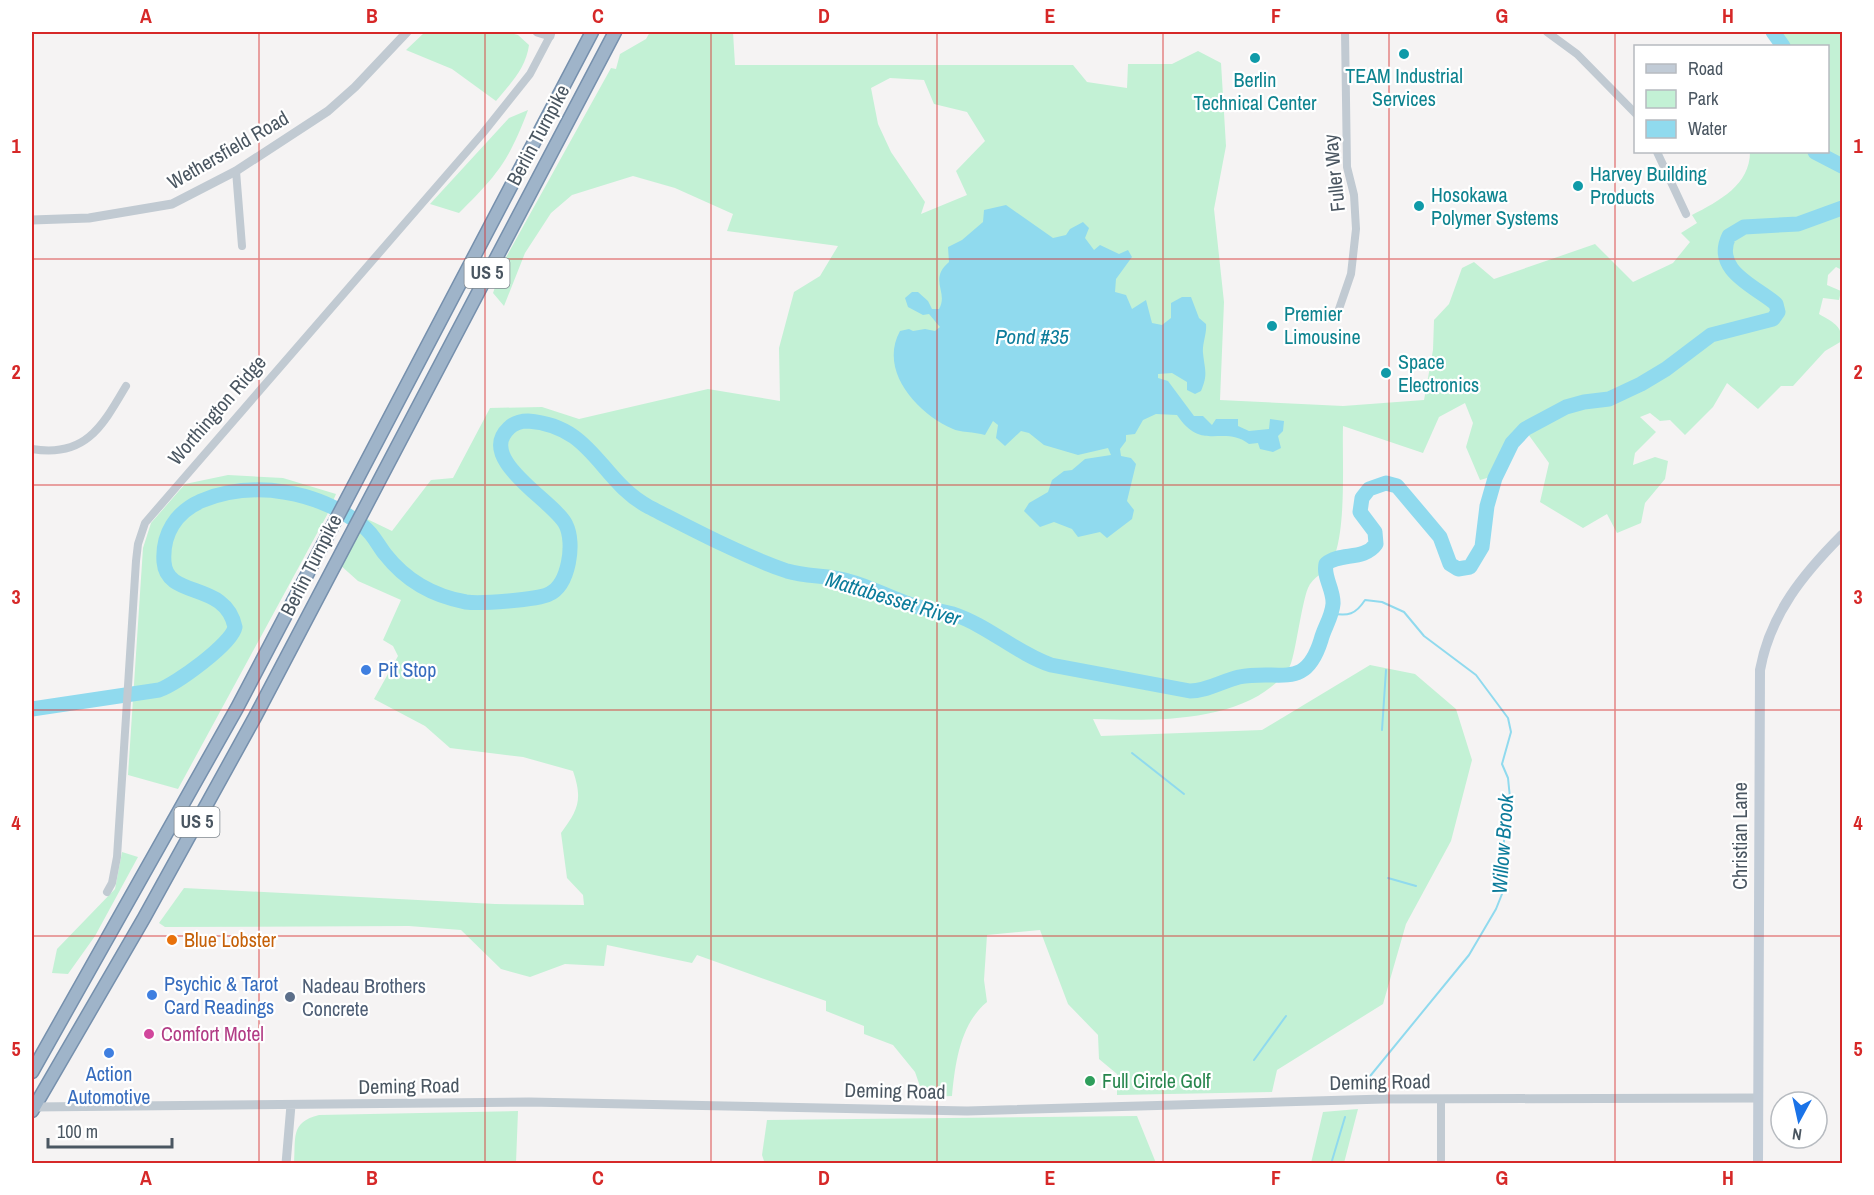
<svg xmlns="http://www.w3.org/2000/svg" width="1874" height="1195" font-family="'Archivo Narrow',sans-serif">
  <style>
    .green { fill: #c3f1d5; fill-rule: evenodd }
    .water { fill: #90daee }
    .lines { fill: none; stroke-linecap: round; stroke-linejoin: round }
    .stream { stroke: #90daee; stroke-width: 2 }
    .river { stroke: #90daee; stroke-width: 15 }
    .trunk-casing { stroke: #7690ad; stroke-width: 15 }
    .minor { stroke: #c1cad2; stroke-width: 8 }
    .tertiary { stroke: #c1cad2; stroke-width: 9 }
    .secondary { stroke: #c1cbd6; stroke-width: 10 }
    .trunk { stroke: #9fb4c9; stroke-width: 12 }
    .grid { fill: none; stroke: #d62828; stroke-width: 1.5; stroke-opacity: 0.55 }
    .culture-dot { fill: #0f9aa8; stroke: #fff; stroke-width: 2 }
    .shop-dot { fill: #3f7fe0; stroke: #fff; stroke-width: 2 }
    .food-dot { fill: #e8710a; stroke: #fff; stroke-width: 2 }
    .service-dot { fill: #5c6f8a; stroke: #fff; stroke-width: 2 }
    .hotel-dot { fill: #d1479c; stroke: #fff; stroke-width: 2 }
    .leisure-dot { fill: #2e9e5b; stroke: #fff; stroke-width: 2 }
    .labels { text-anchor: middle; stroke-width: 4.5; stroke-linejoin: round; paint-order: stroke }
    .shield { fill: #fff; stroke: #808990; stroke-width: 1.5 }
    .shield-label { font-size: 18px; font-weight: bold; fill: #4a5661 }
    .culture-label { font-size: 20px; fill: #0d838f; stroke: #fff; text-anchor: start }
    .street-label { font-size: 20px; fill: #4a5661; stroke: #fff }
    .shop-label { font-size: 20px; fill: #366cbe; stroke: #fff; text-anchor: start }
    .food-label { font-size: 20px; fill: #c56008; stroke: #fff; text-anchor: start }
    .service-label { font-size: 20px; fill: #4e5e75; stroke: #fff; text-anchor: start }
    .hotel-label { font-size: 20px; fill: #b23c85; stroke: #fff; text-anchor: start }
    .leisure-label { font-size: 20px; fill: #27864d; stroke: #fff; text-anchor: start }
    .water-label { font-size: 21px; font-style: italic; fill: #0c7c9b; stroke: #fff }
    .neatline { fill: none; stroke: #d62828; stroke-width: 2 }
    .grid-label { font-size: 20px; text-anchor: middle; font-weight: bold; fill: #d62828 }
  </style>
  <rect width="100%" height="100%" fill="#f5f3f3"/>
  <path class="green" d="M425,32H506L518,35L529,45C526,68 511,83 496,101L452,69L406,50Z
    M650,32H733L735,65H1073L1087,82L1127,88L1128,64H1172L1198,51L1221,63L1226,146L1214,209L1224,302L1220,400L1343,406L1424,400L1433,350L1434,320L1449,304L1462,268L1474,262L1494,279L1595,244L1633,282L1673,263L1690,242L1681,233L1697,223L1692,215C1719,201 1750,185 1750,152H1828V46H1778L1769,32H1842V270L1836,267L1828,275L1827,285L1841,291L1839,300L1823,298L1819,314C1832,322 1842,325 1842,341L1825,351L1793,386H1781L1758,409L1727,383L1713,407L1685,435L1670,420L1660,421L1650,413L1640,417L1656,432L1635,453L1633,465L1655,457L1668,461L1665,479L1645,503L1641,523L1617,533L1607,514L1583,528L1540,502L1549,463L1523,427L1494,476L1480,480L1466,447L1473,423L1465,403L1439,417L1423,453L1343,426C1342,460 1347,532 1332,562C1327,572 1312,577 1308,588C1301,605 1295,659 1289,668C1250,724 1153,721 1093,719L1101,736L1262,730L1370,665L1415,674L1456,709L1472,760L1451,841L1406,924L1383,1004L1277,1070L1272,1092L1117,1095V1074L1099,1059L1098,1035L1068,1004L1040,930L987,935L984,980L987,1002C960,1024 955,1064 952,1096L929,1097L922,1092L915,1072L893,1045L864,1034V1026L826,1011V1001L697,955L692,963L607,945L604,966L565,964L530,977L501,969L461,930L409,926L165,927L159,923L184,888L495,904L584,905L583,895L567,878L561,833C578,810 583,800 573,771L523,757L450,748L425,726L374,699L398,656L393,646L383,640L401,600L358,581L339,564L365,518L392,531L431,480L453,478L490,408L542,407L579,419L708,389L780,401L779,348L794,292L820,276L838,246L727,231L733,214L675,188L633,176L572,195L551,213L525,253L504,306L493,293L504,261L611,68L616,69L620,54L646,39ZM890,78L924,80L934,104L967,112L985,141L956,171L967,195L921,214L925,202L891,152L878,124L871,88Z
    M528,110C509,161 497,175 459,213L430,204L509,118Z
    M228,475L283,478L336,494L327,515L178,789L128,775L143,548L151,523L185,484Z
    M122,852L138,857L95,936L68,974L52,973L57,949L115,889Z
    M1358,1109L1344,1163H1311L1323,1112Z
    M518,1111L516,1163H294C296,1138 290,1122 319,1115Z
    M1137,1116L1156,1163L765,1164L762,1155L767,1120Z"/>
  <path class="water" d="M1006,205L1053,238L1066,235L1070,229L1083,222L1089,228L1085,238L1094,250L1100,245L1119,254L1128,250L1132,257L1116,279L1115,292L1126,295L1132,309L1146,300L1152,323L1162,325L1171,318V303L1182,297H1191L1199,318L1206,324C1207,334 1202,344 1203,353C1205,371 1208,374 1201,391L1195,394L1187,390V382L1172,373L1158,374V378L1168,381L1194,416H1203L1212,425L1216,419H1238V426L1249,431L1269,429L1270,419L1284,421L1283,431L1278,436L1281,448L1273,452L1260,449L1258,443L1249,444C1223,424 1202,453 1177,415L1156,414L1143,420L1135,434L1126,435V441L1120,449L1121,456L1131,458L1136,464L1127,501L1134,510L1132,519L1107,538L1100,532L1078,537L1072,529L1054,522L1040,527L1024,511L1029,503L1048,492L1052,480L1064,471L1072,470L1085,459L1111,455L1108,448L1078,455L1044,445L1029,433L1021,431L1005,446L996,438L998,425L993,421L985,435C975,432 958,432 953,429C918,414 878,371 900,331L909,329L913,331L925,329L935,331L940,327L929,314L923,315L908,307L905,298L912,292H918L928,301L932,309H939C949,292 928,280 949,262L948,247L962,240L983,222L984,210Z"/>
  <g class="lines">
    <path class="stream" d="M1331,613C1348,617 1356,614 1365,600L1382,602L1404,612L1424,636L1476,675L1508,718L1511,732L1502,764L1508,778L1510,798L1504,826V889L1496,909L1469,955L1362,1086
      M1382,730L1386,670
      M1132,753L1184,794
      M1388,878L1416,886
      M1254,1060L1286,1016
      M1331,1164L1345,1117"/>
    <path class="river" d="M1773,32L1783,46
      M1815,152L1842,166
      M32,709L159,690C176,684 232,644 235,627C225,580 167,600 164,562C162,534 176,512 201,501C254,479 319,491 364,527C373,534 378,545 385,554C406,581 433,596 466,602C480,604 537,600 549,594C569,585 575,543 566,525C556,502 475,460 509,428C514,423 521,421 528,421C594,426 599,480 649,507C690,528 743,556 787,571C807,577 828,575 848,581C868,586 886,596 906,603C921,609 937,610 953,614C989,626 1016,653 1051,665L1190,691C1208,691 1222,681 1239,677C1281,669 1305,691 1321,640C1324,628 1332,617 1333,604C1334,590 1323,577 1326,564C1340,552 1364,561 1376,544L1375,532L1360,512L1362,498L1369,489L1386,483L1397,486L1440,537L1450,564L1458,569L1470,567L1482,547L1487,506L1495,478L1512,443L1525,429L1566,407L1584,402L1609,399L1641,384L1666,369L1711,335L1773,319L1778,312L1776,304C1757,287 1712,271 1729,236L1744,227L1798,224L1842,208"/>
    <g class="trunk-casing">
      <path id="trunk" d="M32,1072L237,708L592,32
        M32,1111L144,918L255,717L615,32"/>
    </g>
    <path class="minor" d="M1547,32L1577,54L1636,114
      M1657,152L1686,214
      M236,171L242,246
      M1339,309L1351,274L1356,229L1354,195L1347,167L1345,32
      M32,449C85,458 102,427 126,386
      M107,892L112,883L117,857L136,561L138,544L145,523L483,133L530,74L550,36
      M1441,1099V1164"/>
    <path class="tertiary" d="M537,32L550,36L551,32
      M32,220L89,218L172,204L236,171L328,111L355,87L407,32
      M34,1107L529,1102L967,1111L1384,1099L1758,1098
      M286,1164L291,1105"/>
    <path class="secondary" d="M1758,1164L1760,670C1770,614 1804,573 1842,535"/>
    <use href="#trunk" class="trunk"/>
  </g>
  <path class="grid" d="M259,32V1164M485,32V1164M711,32V1164M937,32V1164M1163,32V1164M1389,32V1164M1615,32V1164M32,259H1842M32,485H1842M32,710H1842M32,936H1842"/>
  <g class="culture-dot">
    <circle cx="1404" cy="54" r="6"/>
    <circle cx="1255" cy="58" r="6"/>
    <circle cx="1578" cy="186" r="6"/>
    <circle cx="1419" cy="206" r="6"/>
    <circle cx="1272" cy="326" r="6"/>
    <circle cx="1386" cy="373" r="6"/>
  </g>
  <g class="shop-dot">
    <circle cx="366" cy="670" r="6"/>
    <circle cx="152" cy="995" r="6"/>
    <circle cx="109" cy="1053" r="6"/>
  </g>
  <circle class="food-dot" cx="172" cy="940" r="6"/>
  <circle class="service-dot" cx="290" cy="997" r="6"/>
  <circle class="hotel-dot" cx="149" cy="1034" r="6"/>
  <circle class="leisure-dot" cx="1090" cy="1081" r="6"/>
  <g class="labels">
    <g class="shield">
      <rect x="464.5" y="258" width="45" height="30" rx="4.5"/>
      <rect x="174.5" y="807" width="45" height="30" rx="4.5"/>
    </g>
    <g class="shield-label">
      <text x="487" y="279">US 5</text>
      <text x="197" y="828">US 5</text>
    </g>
    <g class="culture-label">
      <text x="1404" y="83" text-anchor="middle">TEAM Industrial<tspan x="1404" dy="23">Services</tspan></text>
      <text x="1255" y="87" text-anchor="middle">Berlin<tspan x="1255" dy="23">Technical Center</tspan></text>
      <text x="1590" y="181">Harvey Building<tspan x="1590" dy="23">Products</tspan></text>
      <text x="1431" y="202">Hosokawa<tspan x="1431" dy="23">Polymer Systems</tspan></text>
      <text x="1284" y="321">Premier<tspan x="1284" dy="23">Limousine</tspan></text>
      <text x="1398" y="369">Space<tspan x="1398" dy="23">Electronics</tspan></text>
    </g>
    <g class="street-label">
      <text transform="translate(538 135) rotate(-62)" y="7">Berlin Turnpike</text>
      <text transform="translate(228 150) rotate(-30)" y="7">Wethersfield Road</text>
      <text transform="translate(1334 173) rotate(-96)" y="7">Fuller Way</text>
      <text transform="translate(217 410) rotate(-49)" y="7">Worthington Ridge</text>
      <text transform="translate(311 565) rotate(-63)" y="7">Berlin Turnpike</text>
      <text transform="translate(1740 836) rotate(-90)" y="7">Christian Lane</text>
      <text transform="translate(1380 1082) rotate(-1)" y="7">Deming Road</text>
      <text transform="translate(409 1086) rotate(-1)" y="7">Deming Road</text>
      <text transform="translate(895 1091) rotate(1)" y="7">Deming Road</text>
    </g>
    <g class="shop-label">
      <text x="378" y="677">Pit Stop</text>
      <text x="164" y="991">Psychic &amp; Tarot<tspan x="164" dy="23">Card Readings</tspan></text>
      <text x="109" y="1081" text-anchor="middle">Action<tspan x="109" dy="23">Automotive</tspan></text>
    </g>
    <g class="food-label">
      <text x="184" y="947">Blue Lobster</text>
    </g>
    <g class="service-label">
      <text x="302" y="993">Nadeau Brothers<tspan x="302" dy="23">Concrete</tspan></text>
    </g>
    <g class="hotel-label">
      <text x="161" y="1041">Comfort Motel</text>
    </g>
    <g class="leisure-label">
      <text x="1102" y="1088">Full Circle Golf</text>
    </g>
    <g class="water-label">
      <text x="1032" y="344">Pond #35</text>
      <text transform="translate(893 599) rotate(17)" y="7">Mattabesset River</text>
      <text transform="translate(1503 844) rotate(-86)" y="7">Willow Brook</text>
    </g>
  </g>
  <rect width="1874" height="1195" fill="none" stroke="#ffffff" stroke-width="66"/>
  <rect x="1634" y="45" width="195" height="108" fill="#ffffff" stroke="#b7bbc0" stroke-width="1.5"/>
  <rect x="1646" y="64" width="30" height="9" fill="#c1cbd6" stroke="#b7bbc0" stroke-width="1.5"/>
  <text x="1688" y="75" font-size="18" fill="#4a5661">Road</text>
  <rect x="1646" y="90" width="30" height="18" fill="#c3f1d5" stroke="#b7bbc0" stroke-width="1.5"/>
  <text x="1688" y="105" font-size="18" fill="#4a5661">Park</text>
  <rect x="1646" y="120" width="30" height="18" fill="#90daee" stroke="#b7bbc0" stroke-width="1.5"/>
  <text x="1688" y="135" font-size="18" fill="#4a5661">Water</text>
  <g transform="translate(1799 1120) rotate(188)"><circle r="28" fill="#ffffff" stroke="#b7bbc0" stroke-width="1.5"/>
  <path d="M0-4.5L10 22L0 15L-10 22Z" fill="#1a73e8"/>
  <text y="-9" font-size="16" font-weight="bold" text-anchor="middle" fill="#4a5661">N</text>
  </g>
  <path d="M48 1138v9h124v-9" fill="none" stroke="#4a5661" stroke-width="3"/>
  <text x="57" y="1138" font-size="18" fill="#4a5661" stroke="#ffffff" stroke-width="4.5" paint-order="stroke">100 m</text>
  <rect x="33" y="33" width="1808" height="1129" class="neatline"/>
  <g class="grid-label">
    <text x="146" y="23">A</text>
    <text x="372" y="23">B</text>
    <text x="598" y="23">C</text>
    <text x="824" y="23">D</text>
    <text x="1050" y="23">E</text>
    <text x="1276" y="23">F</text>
    <text x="1502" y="23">G</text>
    <text x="1728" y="23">H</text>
    <text x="16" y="153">1</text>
    <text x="1858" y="153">1</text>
    <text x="16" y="379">2</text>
    <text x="1858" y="379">2</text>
    <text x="16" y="604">3</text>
    <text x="1858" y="604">3</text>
    <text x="16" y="830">4</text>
    <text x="1858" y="830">4</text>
    <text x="16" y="1056">5</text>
    <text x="1858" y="1056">5</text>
    <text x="146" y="1185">A</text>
    <text x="372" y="1185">B</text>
    <text x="598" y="1185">C</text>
    <text x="824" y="1185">D</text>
    <text x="1050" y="1185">E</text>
    <text x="1276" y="1185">F</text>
    <text x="1502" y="1185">G</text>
    <text x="1728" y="1185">H</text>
  </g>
</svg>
